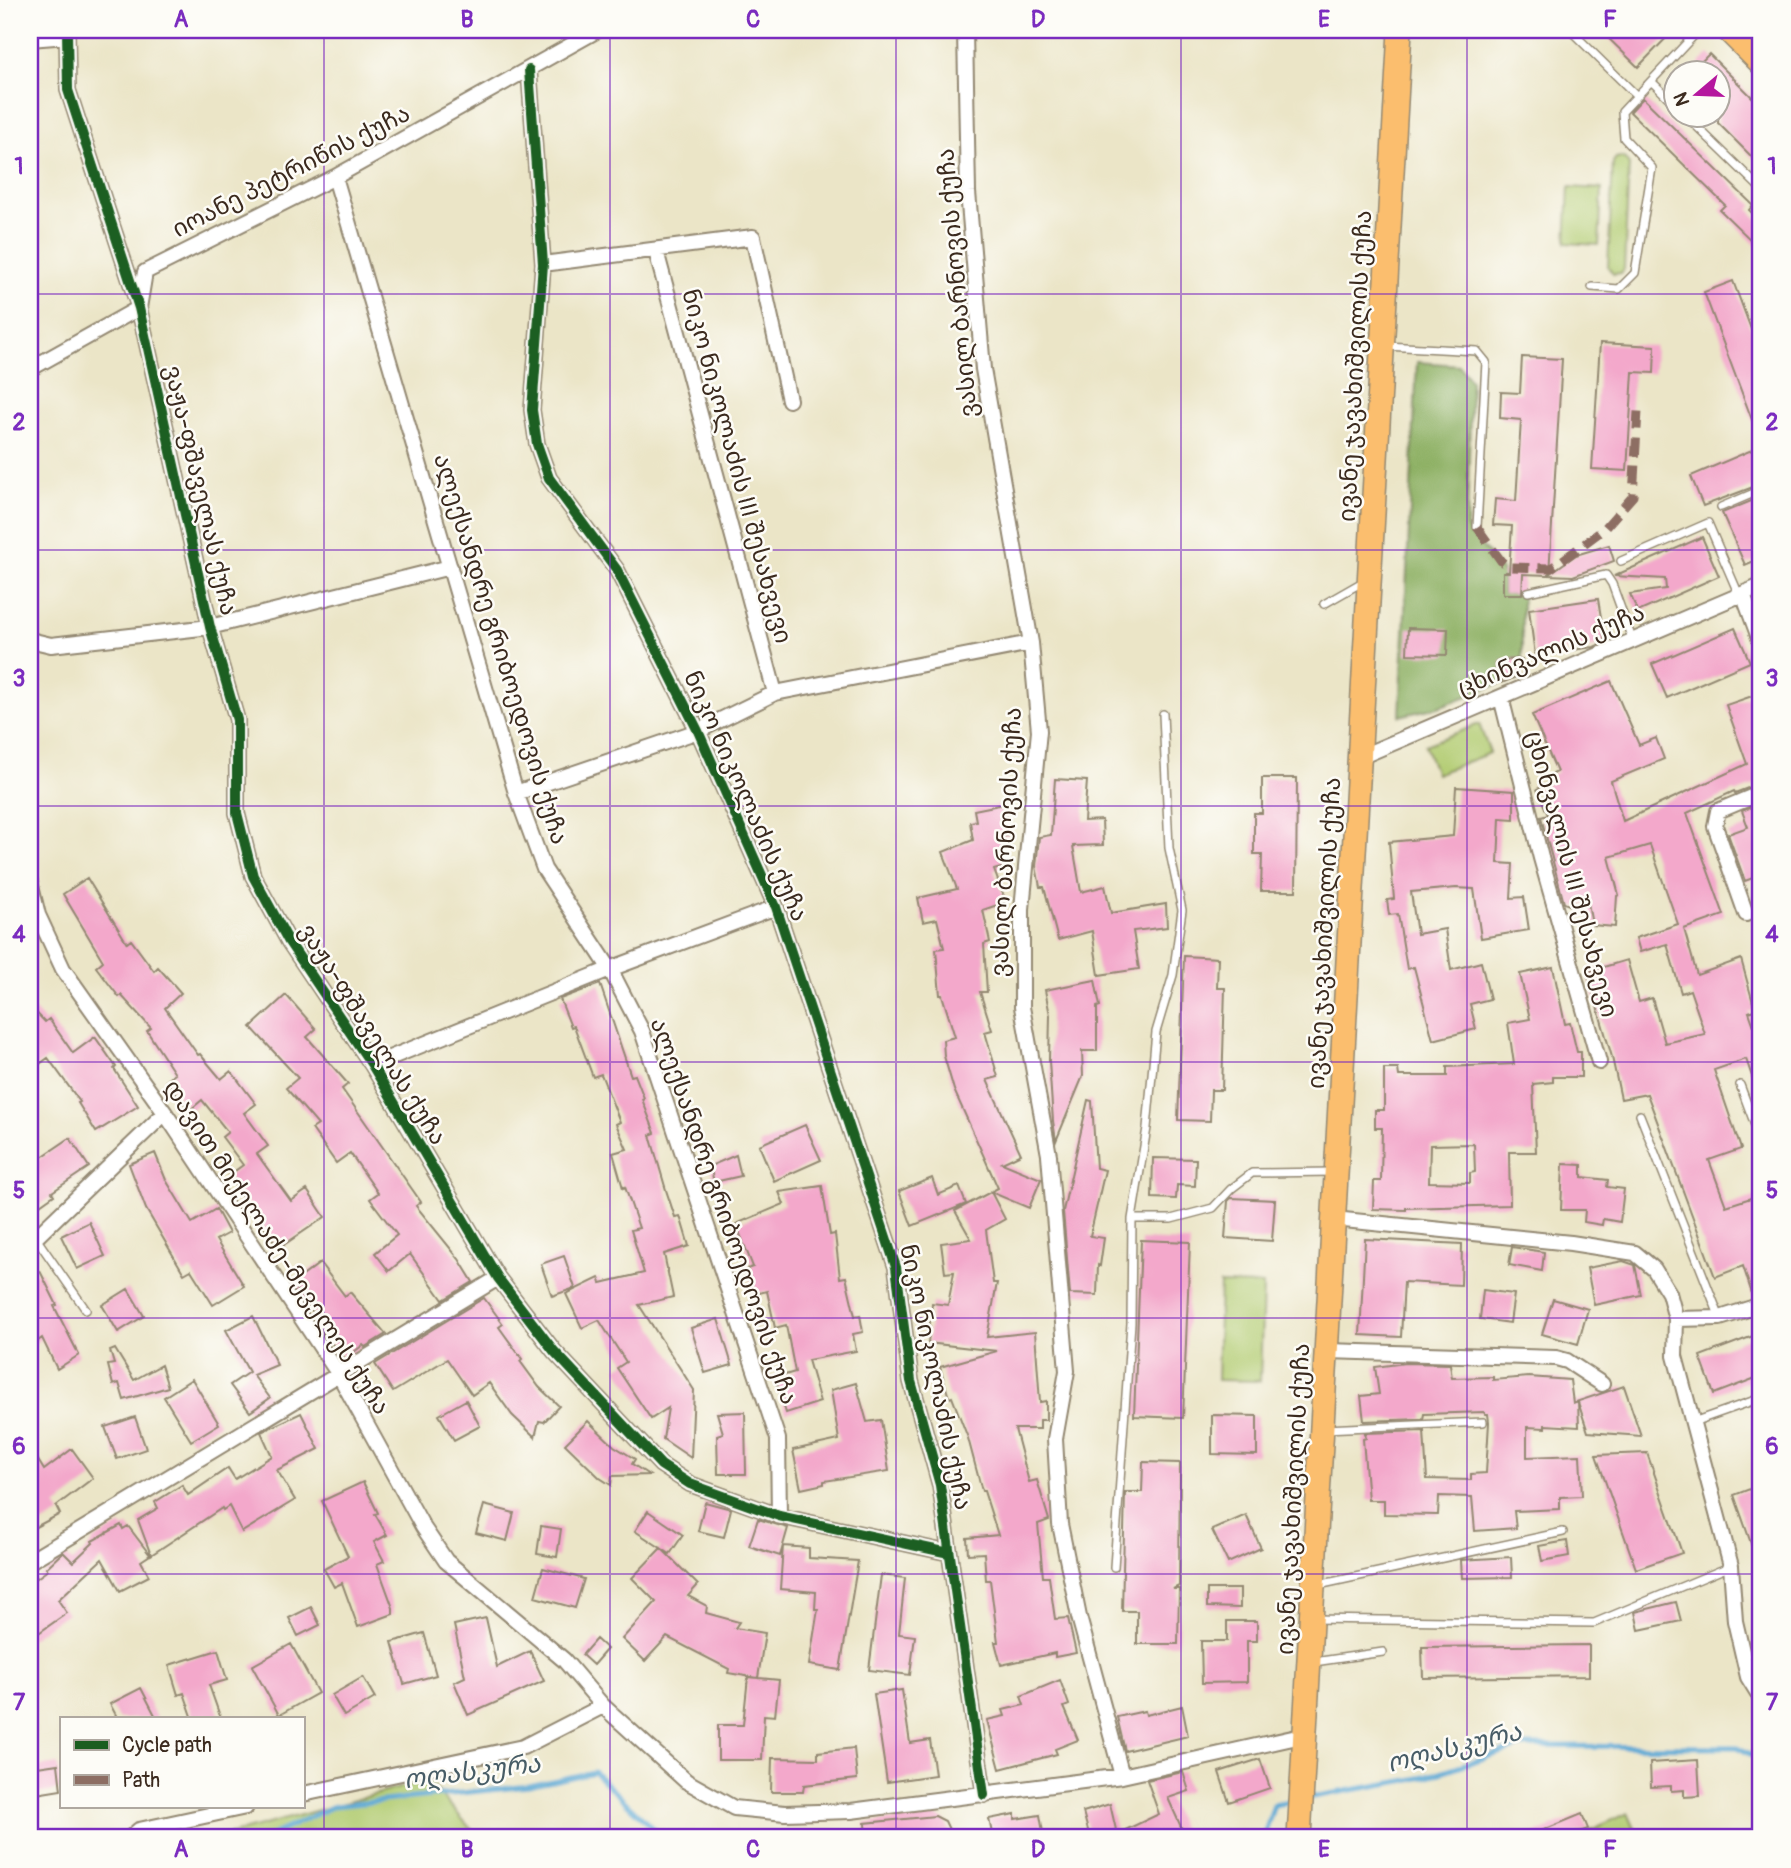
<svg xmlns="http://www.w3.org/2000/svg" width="1791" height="1868" font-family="Pangolin,'Noto Sans Georgian',sans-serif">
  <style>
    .green { fill: #b2cc72; stroke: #767b48; stroke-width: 2 }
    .forest { fill: #8db064; stroke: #646d41; stroke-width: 2 }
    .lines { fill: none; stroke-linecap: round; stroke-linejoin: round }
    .stream { stroke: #59a6d2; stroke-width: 5 }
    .building { fill: #f3a8cb; fill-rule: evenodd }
    .service-casing { stroke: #938872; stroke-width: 10 }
    .minor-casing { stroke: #938872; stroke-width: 18 }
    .primary-casing { stroke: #938872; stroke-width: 26 }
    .service { stroke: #fff; stroke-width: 7 }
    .minor { stroke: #fff; stroke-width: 14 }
    .primary { stroke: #fbbe6e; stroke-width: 23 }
    .quiet { stroke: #8d6e63; stroke-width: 9; stroke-dasharray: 18 9; stroke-linecap: butt }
    .cycleway-casing { stroke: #fdfcf7; stroke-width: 15 }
    .cycleway { stroke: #1b5e20; stroke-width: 10 }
    .grid { fill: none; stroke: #7b2cbf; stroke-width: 2; stroke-opacity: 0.55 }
    .labels { text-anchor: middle; stroke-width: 5; stroke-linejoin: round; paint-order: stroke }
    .street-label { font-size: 24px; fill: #3b2a1e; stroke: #fdfcf7 }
    .water-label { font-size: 26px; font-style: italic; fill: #475c66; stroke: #fdfcf7 }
    .neatline { fill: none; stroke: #7b2cbf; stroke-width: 2.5 }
    .grid-label { font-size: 23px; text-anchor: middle; font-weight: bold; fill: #7b2cbf }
  </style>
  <rect width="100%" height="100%" fill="#fdfcf7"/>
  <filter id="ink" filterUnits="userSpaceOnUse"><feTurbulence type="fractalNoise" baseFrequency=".0143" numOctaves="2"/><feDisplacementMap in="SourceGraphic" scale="14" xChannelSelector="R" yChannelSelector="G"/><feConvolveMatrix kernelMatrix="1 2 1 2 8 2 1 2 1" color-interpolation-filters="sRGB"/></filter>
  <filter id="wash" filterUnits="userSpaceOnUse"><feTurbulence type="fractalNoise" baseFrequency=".00686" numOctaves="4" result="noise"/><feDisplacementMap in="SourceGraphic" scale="28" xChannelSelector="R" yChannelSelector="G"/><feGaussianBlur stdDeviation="1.57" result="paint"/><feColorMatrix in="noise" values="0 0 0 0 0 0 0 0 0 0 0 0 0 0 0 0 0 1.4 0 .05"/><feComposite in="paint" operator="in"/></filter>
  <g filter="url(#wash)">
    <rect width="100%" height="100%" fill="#ebe5c7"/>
    <path class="green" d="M1621,157L1625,159L1629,165L1624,269L1621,273L1613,274L1608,267L1613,162L1616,158Z
      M1569,187L1602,189L1599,245L1566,243Z
      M1479,724L1490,753L1436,774L1425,745Z
      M1220,1284L1263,1285L1260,1381L1217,1380Z
      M428,1780L479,1838H217Z
      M1628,1813L1639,1838H1573Z"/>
    <path class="forest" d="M1417,362L1459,365L1471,381L1467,528L1503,572V593L1522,594V659L1502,660V683L1438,707L1400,716Z"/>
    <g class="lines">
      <path class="stream" d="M1307,1798L1425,1777L1521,1746L1738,1747L1761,1761
        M265,1838L334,1806L529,1786L594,1772L663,1838
        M1263,1838L1274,1805L1294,1801"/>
    </g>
    <g id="blocks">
      <path class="building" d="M1600,30H1674L1638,67Z
        M1709,54L1761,106V166L1718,123V74H1689Z
        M1643,98L1753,205L1749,210L1761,222V250L1720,210L1725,205L1630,112Z
        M1733,281L1761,356L1760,441L1704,292Z
        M1600,343L1655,346L1654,373L1633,372L1627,471L1592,469Z
        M1522,357L1562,359L1549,574L1576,555L1609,545L1614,561L1573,576L1523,574L1522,594H1503V572H1509L1512,526L1493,525L1495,499L1516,501L1521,420L1500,418L1501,392L1520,393Z
        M1761,446V484L1703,506L1691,476Z
        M1761,497V558L1745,565L1722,513Z
        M1702,537L1719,576L1638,612L1630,594L1666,589L1665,579L1614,576Z
        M1598,599L1605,642L1594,647L1535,655L1529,609Z
        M1408,628L1448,629L1447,655L1407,654Z
        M1735,628L1750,662L1667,698L1652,664Z
        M1522,659L1523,674L1502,683V660Z
        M1611,681L1639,745L1656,738L1664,759L1611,781L1623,821L1747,764L1726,705L1761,693V783L1735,793L1734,791L1687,813L1724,915L1684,929L1697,975L1741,959L1755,1010L1749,1012L1761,1046V1096L1759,1097L1746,1059L1714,1070L1741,1149L1709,1160L1726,1206L1757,1196L1761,1208V1296L1753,1297L1743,1266L1715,1277L1647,1094L1621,1099L1612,1057L1587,972L1627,960L1639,1002L1652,998L1665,1043L1705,1034L1690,990L1681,993L1667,944L1640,952L1636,938L1678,924L1650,845L1609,857L1619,895L1617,896L1615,927L1592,925L1588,903L1574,907L1564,903L1541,817L1548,815L1537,789L1550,783L1547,777L1557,772L1532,715Z
        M1262,778H1297L1296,891H1261L1262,854H1254V813H1262Z
        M1055,779L1087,781L1084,821L1102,820L1103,845L1073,846L1081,892L1105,886L1111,913L1166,904L1167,927L1133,931L1139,969L1099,975L1092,931L1058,940L1044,887H1040L1036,866L1039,837L1051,835Z
        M1456,787L1514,791V819L1500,818L1498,863L1513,864L1511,898L1524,897L1529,930L1481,938L1474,889L1456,888L1411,892L1417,934L1445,929L1451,970L1481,962L1490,999L1470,1004L1476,1029L1433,1040L1414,967L1407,969L1398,914L1389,915L1387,900L1394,899L1389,842L1453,836Z
        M1761,803V875L1745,881L1728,834L1748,827L1742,811Z
        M1004,804L1010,835L1001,837L1008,866L994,870L1006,902L983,910L990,942L984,944L987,992H980L992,1030L985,1032L998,1077L987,1080L1021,1154L1002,1163L1041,1179L1029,1208L991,1192L1005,1219L986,1230L993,1283H997L987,1337L1035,1332L1040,1402L1046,1401V1420H1040V1429H1015L1029,1482L1037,1480L1049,1520L1038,1524L1043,1577H1049L1055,1619L1068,1618L1076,1653L1055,1657V1653L1001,1665L995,1642H998L990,1580H986L984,1553L968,1554L967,1538L998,1535L984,1491H982L968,1438L952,1397L949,1398L940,1367L997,1351L928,1343L932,1303L948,1305L954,1272L945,1273L941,1243L971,1239L955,1211L998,1188L954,1090L944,1056L943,1040L955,1037L942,995H940L936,949L944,948L937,919L923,922L918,898L957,889L943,852L973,840L970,822L976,821L974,810Z
        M87,878L127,943L131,940L154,971L158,967L181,993L165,1008L198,1055L200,1054L221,1079L231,1071L256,1104L244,1113L268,1146L257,1154L291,1201L307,1190L325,1217L279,1248L228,1176L243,1165L222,1137L228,1132L202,1100L190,1110L166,1081L175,1074L147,1031L151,1028L121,995L119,997L96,967L103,961L63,894Z
        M1184,956L1218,958L1217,988H1225L1222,1090H1211L1210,1121L1178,1120Z
        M1553,967L1565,1024L1570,1023L1577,1052H1581V1077H1553V1082L1533,1084L1536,1152H1509L1510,1205L1406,1208V1210L1373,1209L1374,1181H1381L1382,1128H1375V1110H1384V1069H1398L1399,1076H1447V1067L1514,1064L1508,1023L1530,1019L1520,974ZM1474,1144L1475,1172L1470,1173V1183L1429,1182L1430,1145Z
        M1095,980L1100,1006L1097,1007V1051H1082L1083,1076L1056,1141L1053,1121L1049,1061L1050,1015L1045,990Z
        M600,984L631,1076L635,1075L644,1098L642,1099L655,1133L650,1135L666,1190L675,1217L680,1216L689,1246L664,1254L673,1297L639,1305L694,1390L691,1458L663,1439L668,1408L651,1419L617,1368L626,1362L599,1320L582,1328L566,1294L599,1278L601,1283L644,1273L631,1230L639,1228L625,1187L623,1188L613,1153L627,1149L616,1124L620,1122L601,1074L593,1077L574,1026L571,1027L560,999Z
        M286,995L316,1029L307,1037L348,1084L342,1089L421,1202L416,1206L459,1259L473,1282L443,1300L410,1254L389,1271L375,1253L397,1235L370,1199L378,1193L350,1153L336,1163L312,1129L318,1125L286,1088L298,1078L251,1027Z
        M30,1006L45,1022L49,1019L73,1053L95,1037L116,1067L114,1069L138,1106L96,1132L78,1103L80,1102L48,1058L30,1071Z
        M1088,1100L1092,1101L1096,1168L1105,1170L1090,1236L1104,1238L1100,1266L1098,1265L1097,1295L1070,1294L1063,1211Z
        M805,1125L821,1160L774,1181L759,1145Z
        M70,1138L89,1167L52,1192L54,1195L30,1212V1165Z
        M155,1153L166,1180L192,1223L216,1209L229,1233L216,1240L244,1286L213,1305L191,1270L184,1274L146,1209L129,1164Z
        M736,1155L741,1176L714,1182L710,1166Z
        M1153,1158L1196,1159L1195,1186L1177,1185L1176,1199L1152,1198Z
        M1563,1164L1582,1165V1177L1608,1180L1607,1187L1624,1189L1620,1222L1603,1219L1602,1225L1584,1222L1585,1210H1561Z
        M932,1178L938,1195L959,1186L966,1204L912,1226L899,1191Z
        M822,1186L830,1235L835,1234L840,1278L846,1277L855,1316L860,1315L863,1332L853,1334L856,1351L808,1360L820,1402L786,1413L775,1378L795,1372L786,1325L775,1328L767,1291L755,1294L747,1269L753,1267L736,1224L784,1204L779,1192Z
        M1231,1198L1275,1200L1272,1241L1225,1238L1228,1201Z
        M89,1222L105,1256L77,1269L61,1236Z
        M1365,1239L1462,1244L1461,1285L1404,1282L1401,1337L1360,1335Z
        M1141,1240L1190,1242L1183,1418L1134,1416Z
        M1512,1247L1544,1252L1542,1271L1509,1265Z
        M564,1256L575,1288L552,1296L541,1264Z
        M1623,1261L1635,1265L1641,1295L1594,1305L1587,1268Z
        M320,1263L345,1296L350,1292L386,1334L365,1347L363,1345L345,1359L325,1336L315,1322L318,1319L292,1284Z
        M40,1271L57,1305L54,1306L79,1355L57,1369L42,1338L30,1347V1276Z
        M128,1289L144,1316L118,1332L102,1305Z
        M1483,1290L1514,1294L1510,1323L1480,1319Z
        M484,1298L503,1324L499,1327L522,1359L520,1361L539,1387L559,1406L544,1422L539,1421L535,1437L512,1415L489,1383L472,1395L447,1359L393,1392L375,1364Z
        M1553,1299L1588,1309L1578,1344L1542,1334Z
        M253,1316L277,1365L253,1375L270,1398L250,1412L230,1385L249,1372L226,1330Z
        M718,1319L732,1365L705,1373L691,1328Z
        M1761,1333V1376L1714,1394L1700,1356Z
        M115,1349L134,1380L161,1365L168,1387L124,1400L119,1383L113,1385L108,1365L114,1364L110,1351Z
        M1405,1363L1450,1364L1452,1378L1493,1377V1380L1529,1377L1570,1380L1573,1403L1624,1386L1641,1436L1588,1432L1578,1402L1579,1427L1545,1425V1428L1527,1427V1457L1580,1455L1582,1496L1560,1497V1509L1514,1511L1516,1528L1475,1531L1472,1497L1439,1496L1438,1515L1384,1514V1500H1368L1363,1439L1366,1438L1365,1433L1424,1431L1427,1479L1471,1480V1474L1486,1473L1489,1422L1488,1414H1485L1484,1412L1424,1414L1423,1419L1364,1421L1361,1396L1379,1394L1375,1367Z
        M192,1379L219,1424L191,1441L164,1397Z
        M856,1383L867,1422L881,1420L889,1471L824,1481V1484L801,1489L793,1450L839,1440L831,1390Z
        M466,1400L480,1426L454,1440L439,1415Z
        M745,1412L746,1474H718L717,1435L723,1433L717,1413Z
        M301,1413L319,1449L277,1470L295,1500L242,1532L229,1506L223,1510L222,1508L151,1555L138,1520L158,1508L155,1502L182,1485L188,1495L228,1468L235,1479L272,1456L261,1432Z
        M1212,1415L1257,1416V1455L1212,1454Z
        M135,1417L146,1449L117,1459L105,1427Z
        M588,1421L614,1446L635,1459L632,1464L649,1475L612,1476L611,1485L600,1478L565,1444Z
        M30,1447L44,1470L72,1449L93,1478L56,1506L60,1514L30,1530Z
        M1647,1453L1682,1553L1636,1569L1596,1455Z
        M1143,1462L1180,1463L1179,1586L1173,1589H1179L1178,1644H1137V1611H1122L1125,1492H1142Z
        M363,1482L378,1513L375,1514L387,1535L374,1542L384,1561L377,1564L393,1608V1614L358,1627L342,1583L334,1587L324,1569L348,1556L322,1501Z
        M1755,1487L1761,1504V1566H1759L1734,1495Z
        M705,1502L731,1509L724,1537L698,1531Z
        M484,1505L514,1513L507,1541L476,1533Z
        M648,1511L683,1535L670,1554L635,1531Z
        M1246,1515L1261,1548L1228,1563L1212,1530Z
        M758,1519L788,1528L780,1556L749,1546Z
        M121,1525L123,1529L128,1526L150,1555L141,1561L149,1576L120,1591L102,1559L58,1600L67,1613L30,1639V1583L48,1570L46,1568L63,1552L73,1562L93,1543L92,1541Z
        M541,1526L561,1529L557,1557L537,1554Z
        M1567,1541L1569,1556L1542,1561L1539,1546Z
        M783,1546L809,1548V1558L858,1561L840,1670L809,1665L818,1609H815L816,1592L780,1589Z
        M661,1548L698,1585L688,1596L707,1606L706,1613L739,1622L735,1628L765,1633L758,1678L728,1673L729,1669L667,1637L645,1661L622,1639L656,1602L632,1578Z
        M1511,1557L1512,1577L1462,1578L1461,1560Z
        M543,1568L584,1579L575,1608L535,1597Z
        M881,1575L905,1578L899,1634L915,1636L910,1675L869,1670Z
        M1207,1589H1240V1608L1207,1607Z
        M1676,1602L1681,1621L1639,1630L1635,1612Z
        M311,1607L320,1625L298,1636L289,1618Z
        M486,1618L497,1667L530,1651L544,1681L468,1715L454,1682L465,1677L454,1625Z
        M1227,1621H1257V1641H1247V1682L1202,1683L1201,1641H1227Z
        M424,1633L436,1675L404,1684L392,1642Z
        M596,1639L607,1649L593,1665L582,1655Z
        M291,1644L318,1693L279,1715L252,1666Z
        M1589,1645V1676L1423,1678L1422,1647Z
        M218,1650L227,1680L209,1685L221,1719H193L184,1693L178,1695L169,1665Z
        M363,1677L375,1698L344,1716L332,1695Z
        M748,1677L779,1680L775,1716L764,1715L762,1760H718V1725H743Z
        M1060,1680L1069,1705L1064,1707L1078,1740L1055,1749L1057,1754L1000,1769L987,1720L1005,1716L1003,1710L1024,1705L1021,1696Z
        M141,1688L157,1719H118L110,1704Z
        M902,1690L910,1743L930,1740L935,1775L887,1782L874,1694Z
        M1182,1706L1188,1736L1125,1751L1117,1717L1145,1711L1146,1715Z
        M854,1748L857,1779L804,1785L803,1792H771L772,1758L818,1759V1752Z
        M1260,1759L1270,1788L1229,1802L1219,1772Z
        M1698,1760L1700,1796L1684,1797V1790L1671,1791V1786L1651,1787L1650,1763Z
        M58,1764L61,1790L30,1795V1768Z
        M1183,1772L1189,1791L1168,1798L1186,1838H1090L1083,1812L1110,1804L1117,1834L1159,1814L1147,1780Z
        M1015,1814V1819L1040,1815L1044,1838H993L989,1819Z
        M1582,1814L1588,1829L1565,1838H1524Z
        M935,1816L945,1821L953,1838H866L865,1823Z"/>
    </g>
  </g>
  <g filter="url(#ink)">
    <use href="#blocks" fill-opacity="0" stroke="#938872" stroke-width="2"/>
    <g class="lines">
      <g class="service-casing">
        <path id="service" d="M1570,30L1637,96
          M1651,81L1676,105
          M1686,116L1761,189
          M1592,287L1619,289L1635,273L1652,168L1624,138L1622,112L1699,30
          M1386,346L1477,351L1486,362L1477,527
          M1721,507L1761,490
          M1621,561L1708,523L1739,595
          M1528,592L1606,575L1612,584L1632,639
          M1324,604L1366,580
          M1163,714L1169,848L1182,910L1173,975L1156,1032L1147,1128L1132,1219H1171L1213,1208L1231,1189L1252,1173L1333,1172
          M1740,1085L1761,1141
          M1640,1115L1720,1318
          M36,1238L86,1310
          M1693,1422L1761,1398
          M1324,1429L1483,1422
          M1114,1567L1131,1323L1132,1219
          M1318,1585L1563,1532
          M1313,1619L1594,1623L1731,1566
          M1314,1662L1383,1652
          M1748,1838L1761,1832"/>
      </g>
      <g class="minor-casing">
        <path id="minor" d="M67,30L68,90L139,308L210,627L237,720V813L253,876L289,942L372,1065L498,1278L554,1351L661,1465L690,1484L779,1516L949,1553
          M965,30L968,192L983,369L1031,643L1039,731L1022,909V1007L1049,1155L1067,1371L1055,1439L1060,1524L1079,1617L1122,1776
          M30,39L67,36
          M529,70L543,264L532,410L537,444L549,478L617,570L698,731L776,907L896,1267L911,1381L940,1485L984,1795
          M335,177L516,793L544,869L610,969L642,1031L778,1439L779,1516
          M656,251L775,693
          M543,264L753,237L789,400
          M30,369L139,308L145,272L335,177L598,30
          M1743,594L1761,643
          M30,640L51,645L210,627L450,567
          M1501,697L1541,858L1599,1062
          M1360,757L1761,586
          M516,793L698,731L775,693L1031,643
          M30,882L38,915L63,969L165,1113L338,1373L423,1527L446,1561L564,1660L603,1706L686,1781L734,1808L785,1813L851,1811L1122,1776L1306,1735
          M1746,914L1715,826L1718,811L1761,793
          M372,1065L610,969L776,907
          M1334,1219L1571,1243L1635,1253L1654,1269L1669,1293L1676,1319L1720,1318L1761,1305
          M30,1243L165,1113
          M1676,1319L1675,1356L1731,1566L1735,1621L1748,1677L1761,1698
          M1327,1351L1556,1358L1567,1361L1602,1384
          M30,1561L498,1278
          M303,1794L523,1747L603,1706
          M130,1838L139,1830L246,1807"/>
      </g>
      <g class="primary-casing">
        <path id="primary" d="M1728,30L1761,63
          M1299,1838L1400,30"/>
      </g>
      <use href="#service" class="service"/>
      <use href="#minor" class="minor"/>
      <use href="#primary" class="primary"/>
      <path class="quiet" d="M1477,527L1501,561L1509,567L1551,568L1560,562L1604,529L1633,496L1638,411"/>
      <g class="cycleway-casing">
        <path id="cycleway" d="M67,30L68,90L139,308L210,627L237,720V813L253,876L289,942L372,1065L498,1278L554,1351L661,1465L690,1484L779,1516L949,1553
          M529,70L543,264L532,410L537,444L549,478L617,570L698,731L776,907L896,1267L911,1381L940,1485L984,1795"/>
      </g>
      <use href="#cycleway" class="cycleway"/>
    </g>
  </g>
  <path class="grid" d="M324,30V1838M610,30V1838M896,30V1838M1181,30V1838M1467,30V1838M30,294H1761M30,550H1761M30,806H1761M30,1062H1761M30,1318H1761M30,1574H1761"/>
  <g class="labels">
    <g class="street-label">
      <text transform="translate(291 171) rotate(-27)" y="8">იოანე პეტრიწის ქუჩა</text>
      <text transform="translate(957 283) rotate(-95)" y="8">ვასილ ბარნოვის ქუჩა</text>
      <text transform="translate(1355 366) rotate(-87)" y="8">ივანე ჯავახიშვილის ქუჩა</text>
      <text transform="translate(737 466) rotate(75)" y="8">ნიკო ნიკოლაძის III შესახვევი</text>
      <text transform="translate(201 490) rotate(77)" y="8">ვაჟა-ფშაველას ქუჩა</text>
      <text transform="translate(501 649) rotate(73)" y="8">ალექსანდრე გრიბოედოვის ქუჩა</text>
      <text transform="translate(1551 650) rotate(-23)" y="8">ცხინვალის ქუჩა</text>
      <text transform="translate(746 796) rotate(66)" y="8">ნიკო ნიკოლაძის ქუჩა</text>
      <text transform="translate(1006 842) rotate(-87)" y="8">ვასილ ბარნოვის ქუჩა</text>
      <text transform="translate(1572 874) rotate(75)" y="8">ცხინვალის III შესახვევი</text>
      <text transform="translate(1324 933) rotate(-87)" y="8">ივანე ჯავახიშვილის ქუჩა</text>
      <text transform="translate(373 1034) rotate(58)" y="8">ვაჟა-ფშაველას ქუჩა</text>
      <text transform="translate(724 1211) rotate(71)" y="8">ალექსანდრე გრიბოედოვის ქუჩა</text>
      <text transform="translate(277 1247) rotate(57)" y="8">დავით მიქელაძე-მეველეს ქუჩა</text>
      <text transform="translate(936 1377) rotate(78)" y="8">ნიკო ნიკოლაძის ქუჩა</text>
      <text transform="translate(1293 1499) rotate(-87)" y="8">ივანე ჯავახიშვილის ქუჩა</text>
    </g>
    <g class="water-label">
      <text transform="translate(1454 1747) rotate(-14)" y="9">ოღასკურა</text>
      <text transform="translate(472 1771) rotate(-7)" y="9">ოღასკურა</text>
    </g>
  </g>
  <rect width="1791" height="1868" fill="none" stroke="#fdfcf7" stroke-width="77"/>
  <rect x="60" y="1717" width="245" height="91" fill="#fdfcf7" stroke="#afa8a0" stroke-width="2"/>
  <rect x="74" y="1740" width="35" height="10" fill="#1b5e20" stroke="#afa8a0" stroke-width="2"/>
  <text x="122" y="1752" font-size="21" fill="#3b2a1e">Cycle path</text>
  <rect x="74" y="1775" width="35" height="10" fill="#8d6e63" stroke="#afa8a0" stroke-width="2"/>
  <text x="122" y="1787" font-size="21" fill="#3b2a1e">Path</text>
  <g transform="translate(1697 94) rotate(251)"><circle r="33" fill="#fdfcf7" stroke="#afa8a0" stroke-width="2"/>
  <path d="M0-5L12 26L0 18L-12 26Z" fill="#b5179e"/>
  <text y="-10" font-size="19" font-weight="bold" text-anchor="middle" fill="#3b2a1e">N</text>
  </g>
  <rect x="38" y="38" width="1714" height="1791" class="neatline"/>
  <g class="grid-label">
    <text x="181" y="27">A</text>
    <text x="467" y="27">B</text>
    <text x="753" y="27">C</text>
    <text x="1038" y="27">D</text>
    <text x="1324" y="27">E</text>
    <text x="1610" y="27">F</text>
    <text x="19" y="174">1</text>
    <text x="1772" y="174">1</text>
    <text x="19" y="430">2</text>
    <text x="1772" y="430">2</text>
    <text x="19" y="686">3</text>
    <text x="1772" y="686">3</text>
    <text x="19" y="942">4</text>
    <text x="1772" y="942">4</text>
    <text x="19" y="1198">5</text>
    <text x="1772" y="1198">5</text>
    <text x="19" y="1454">6</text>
    <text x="1772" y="1454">6</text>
    <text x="19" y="1710">7</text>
    <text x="1772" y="1710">7</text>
    <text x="181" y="1857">A</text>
    <text x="467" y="1857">B</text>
    <text x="753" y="1857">C</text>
    <text x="1038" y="1857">D</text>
    <text x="1324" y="1857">E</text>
    <text x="1610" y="1857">F</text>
  </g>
</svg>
